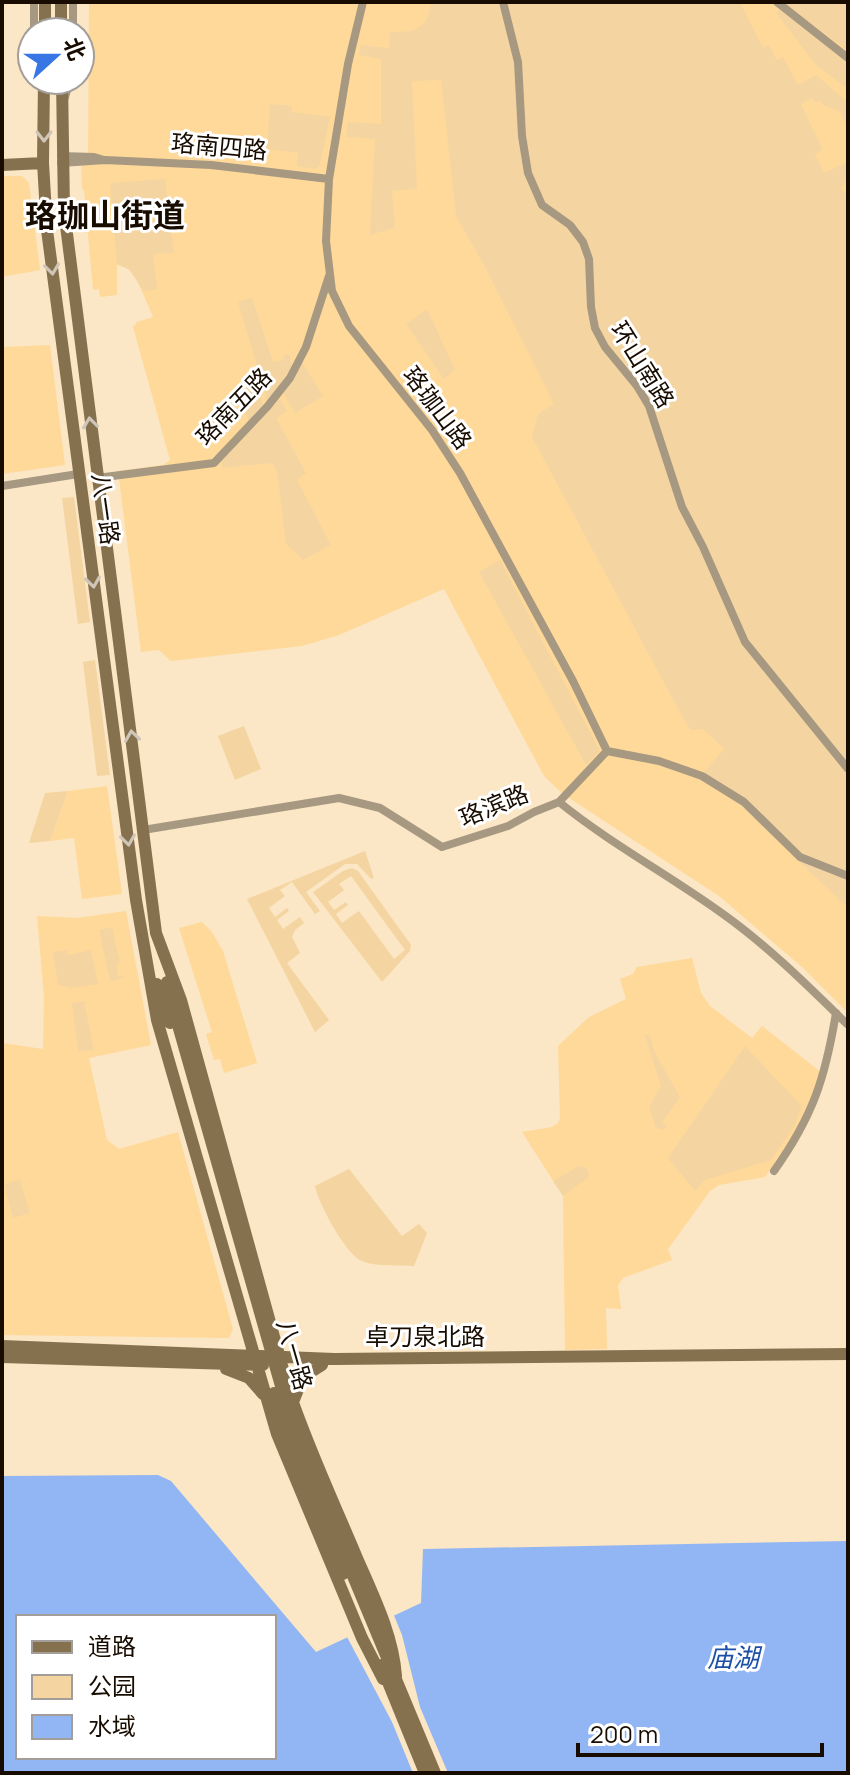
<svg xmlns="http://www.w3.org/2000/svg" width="850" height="1775" font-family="Manrope,'Noto Sans SC',sans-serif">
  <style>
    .built { fill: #ffd999 }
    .green { fill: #f4d5a1; fill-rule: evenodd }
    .water { fill: #92b6f4; fill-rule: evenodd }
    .pier { fill: #fbe6c5 }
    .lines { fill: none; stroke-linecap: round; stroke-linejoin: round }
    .street { stroke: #a69881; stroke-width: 8 }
    .secondary { stroke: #86714f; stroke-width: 12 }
    .secondary-bridge { stroke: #86714f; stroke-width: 12 }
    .oneway { stroke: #cfc6b9 }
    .labels { text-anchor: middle; stroke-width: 6; stroke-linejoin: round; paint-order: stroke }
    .street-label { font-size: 24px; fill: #180c00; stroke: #fff }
    .water-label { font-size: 26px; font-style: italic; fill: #1d50a7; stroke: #fff }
    .district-label { font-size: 32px; font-weight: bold; fill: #180c00; stroke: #fff }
  </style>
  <rect width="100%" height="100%" fill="#fbe6c5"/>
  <path class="built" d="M89,2H848V1013L802,967L719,896L563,794L544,776L444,589L339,635L302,646L171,661L159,650L141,652L118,471L163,465L170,460L133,327L137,322L153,317L138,282L128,268L117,265V295L100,297L99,289L93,290L84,190L82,189L81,165H88Z
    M2,176H22L29,183L40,270L2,277Z
    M50,345L65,465L2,474V347Z
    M107,786L122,894L82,899L74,838L50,841L68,791Z
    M126,911L151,1045L89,1058L107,1140L119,1149L178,1132L233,1329L229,1338L2,1335V1043L43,1049L44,997L37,916L77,918Z
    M202,922L212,932L223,951L257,1063L224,1073L220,1059L214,1060L206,1034L212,1032L179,928Z
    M692,958L701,993L710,1006L752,1038L762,1026L822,1073L798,1129L765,1177L719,1185L710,1191L668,1249L672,1260L623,1278L618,1286L621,1309L606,1308L607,1349L565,1350L563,1196L522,1132L552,1127L558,1123L560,1118L558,1046L589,1017L626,999L620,979L633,974L637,967Z"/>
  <path class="green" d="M431,2H740L763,48L769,45L777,60L783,57L798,85L816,75L848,102V129L840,112L823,105L820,101L815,103L812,98L801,104L823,150L815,154L824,173L848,162V176L841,189L848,196V908L741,806L699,778L724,749L703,729L691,730L684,720L532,437L538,414L554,404L484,265L456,216L441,80L412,81L417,189L392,191L395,228L370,235L375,139L346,137L348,122L381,124V59L359,55L361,45L389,48L390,32C415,32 428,30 431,2Z
    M783,2H848V51Z
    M780,9L848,64V89L816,65L776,13Z
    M270,104L292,106V112L330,117L320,164L316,169L297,166L298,153L267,149Z
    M165,179L174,253L153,254L157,289L143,291L130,270L117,264L110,183Z
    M252,298L273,362L284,360L283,356L289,354L293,368L268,403L238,302Z
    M427,309L455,370L444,379L406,324Z
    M302,362L323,396L295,413L283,393Z
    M257,382L264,407L249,423L238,388L249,387Z
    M279,397L287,411L276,418L306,473L297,480L331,545L303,560L286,544L277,471L272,463L222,468L221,460Z
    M74,497L90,622L78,624L62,498Z
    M500,560L600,751L586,765L479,572Z
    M95,660L110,775L97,776L83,662Z
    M244,726L261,769L235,780L218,736Z
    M68,791L50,841L29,843L45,793Z
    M365,851L374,878L371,879L357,864H345L306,892L320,911L315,914L292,882L280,890L285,896L269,908L275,917L287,908L289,911L277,920L283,929L300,917L304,923L295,930L292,937L300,953L287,963L329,1020L315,1032L247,899Z
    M352,868L358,871L411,945L410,951L382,982L313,892L343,871ZM351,876L405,950L394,959L359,911L342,923L336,914L348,905L346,902L334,910L328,902L344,890L339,884Z
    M112,927L120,963L116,964L118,976L124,975V978L110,981L99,930Z
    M67,950L68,955L91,950L98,984L72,988L58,985L53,952Z
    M84,1001L94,1050L78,1051L72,1003Z
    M649,1034L655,1053L680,1097L662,1123L667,1127L662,1130L656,1128L649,1107L661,1086L645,1035Z
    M745,1046L802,1106L794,1127L771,1160L705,1180L695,1191L668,1158Z
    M579,1166L587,1168L589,1177L563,1196L553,1181Z
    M349,1169L402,1236L419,1224L427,1233L414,1266C398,1265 377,1267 362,1261C346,1255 318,1203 315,1186Z
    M20,1180L30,1213L13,1218L4,1184Z"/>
  <path class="water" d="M158,1475L171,1481L316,1652L421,1603L423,1549L848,1541V1773H2V1476ZM18,1617H274V1757H18Z"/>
  <path class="pier" d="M393,1613L402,1635L420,1707L448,1773H413L392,1722L346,1635Z"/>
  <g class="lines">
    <path class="street" d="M363,2L348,64L329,179L326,241L332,291L349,326L432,430L460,473L573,681L607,751
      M503,2L518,62L522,136L528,173L542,205L570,225L583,242L589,259L591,307L595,328L605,347L637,386L649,406L682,507L703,547L745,642L848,769
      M777,2L848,58
      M34,32V2
      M73,32V2
      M65,97L70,80
      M61,156L94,157L104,160
      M61,163L105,160L211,165L329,179
      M97,478L214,463L267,407L290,378L306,347L329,276
      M2,486L78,474
      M607,751L659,761L702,776L744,802L800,857L848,876
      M559,802L607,751
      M143,830L339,798L380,808L442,847L508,826L534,812L559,802C611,844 669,875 723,914C768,946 808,986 848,1025
      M774,1171C813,1116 825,1079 836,1013"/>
    <path class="secondary" d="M61,2V32
      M45,32V2
      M44,80L43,163L47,230L136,900L157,1020L277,1434L362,1638L383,1679
      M62,80L64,210L156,933L181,1000L289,1391C308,1448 334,1503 357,1558C374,1597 393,1635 396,1676
      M2,165L43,163
      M167,982L178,1025
      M157,984L170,1023
      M2,1346L334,1359L848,1354
      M2,1357L263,1365
      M226,1369L249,1378L263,1394
      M293,1402L303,1377L322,1365"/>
    <path class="secondary-bridge" d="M178,1025L289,1414L338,1540L435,1773
      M274,1393L293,1451L343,1574
      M381,1665L425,1773"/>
  </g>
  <defs><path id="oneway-chevron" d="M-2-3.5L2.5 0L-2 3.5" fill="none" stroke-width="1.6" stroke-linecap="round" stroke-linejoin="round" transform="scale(2)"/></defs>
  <g class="oneway">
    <use href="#oneway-chevron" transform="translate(44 136) rotate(90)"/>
    <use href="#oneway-chevron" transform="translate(52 269) rotate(83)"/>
    <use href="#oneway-chevron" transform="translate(90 423) rotate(-97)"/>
    <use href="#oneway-chevron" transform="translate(93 582) rotate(82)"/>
    <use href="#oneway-chevron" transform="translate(132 736) rotate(-98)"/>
    <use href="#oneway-chevron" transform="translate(128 840) rotate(82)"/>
  </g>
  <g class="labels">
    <g class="street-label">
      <text transform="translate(219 147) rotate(5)" y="8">珞南四路</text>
      <text transform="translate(642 365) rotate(58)" y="8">环山南路</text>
      <text transform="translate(234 407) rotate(-46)" y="8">珞南五路</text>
      <text transform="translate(437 408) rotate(53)" y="8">珞珈山路</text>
      <text transform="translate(105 509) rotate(82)" y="8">八一路</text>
      <text transform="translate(494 806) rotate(-22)" y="8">珞滨路</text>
      <text x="425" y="1345">卓刀泉北路</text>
      <text transform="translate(294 1355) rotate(74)" y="8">八一路</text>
    </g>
    <g class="water-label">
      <text x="733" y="1667">庙湖</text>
    </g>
    <g class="district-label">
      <text x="105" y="227">珞珈山街道</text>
    </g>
  </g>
  <rect width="850" height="1775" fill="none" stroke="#180c00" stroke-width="8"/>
  <rect x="16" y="1615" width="260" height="144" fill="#ffffff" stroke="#a39e99" stroke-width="2"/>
  <rect x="32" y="1641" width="40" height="12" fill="#86714f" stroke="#a39e99" stroke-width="2"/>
  <text x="88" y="1655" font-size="24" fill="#180c00">道路</text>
  <rect x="32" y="1675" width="40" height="24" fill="#f4d5a1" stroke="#a39e99" stroke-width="2"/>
  <text x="88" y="1695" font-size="24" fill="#180c00">公园</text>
  <rect x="32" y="1715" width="40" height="24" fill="#92b6f4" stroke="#a39e99" stroke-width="2"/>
  <text x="88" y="1735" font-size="24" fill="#180c00">水域</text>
  <g transform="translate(56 56) rotate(69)"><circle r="38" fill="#ffffff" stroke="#a39e99" stroke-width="2"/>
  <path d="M0-6L14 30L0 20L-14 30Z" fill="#3776e4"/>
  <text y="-12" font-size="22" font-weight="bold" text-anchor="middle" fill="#180c00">北</text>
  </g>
  <path d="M578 1743v12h244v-12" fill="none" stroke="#180c00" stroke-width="4"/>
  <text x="590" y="1743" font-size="24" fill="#180c00" stroke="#ffffff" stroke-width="6" paint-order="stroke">200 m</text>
</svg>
